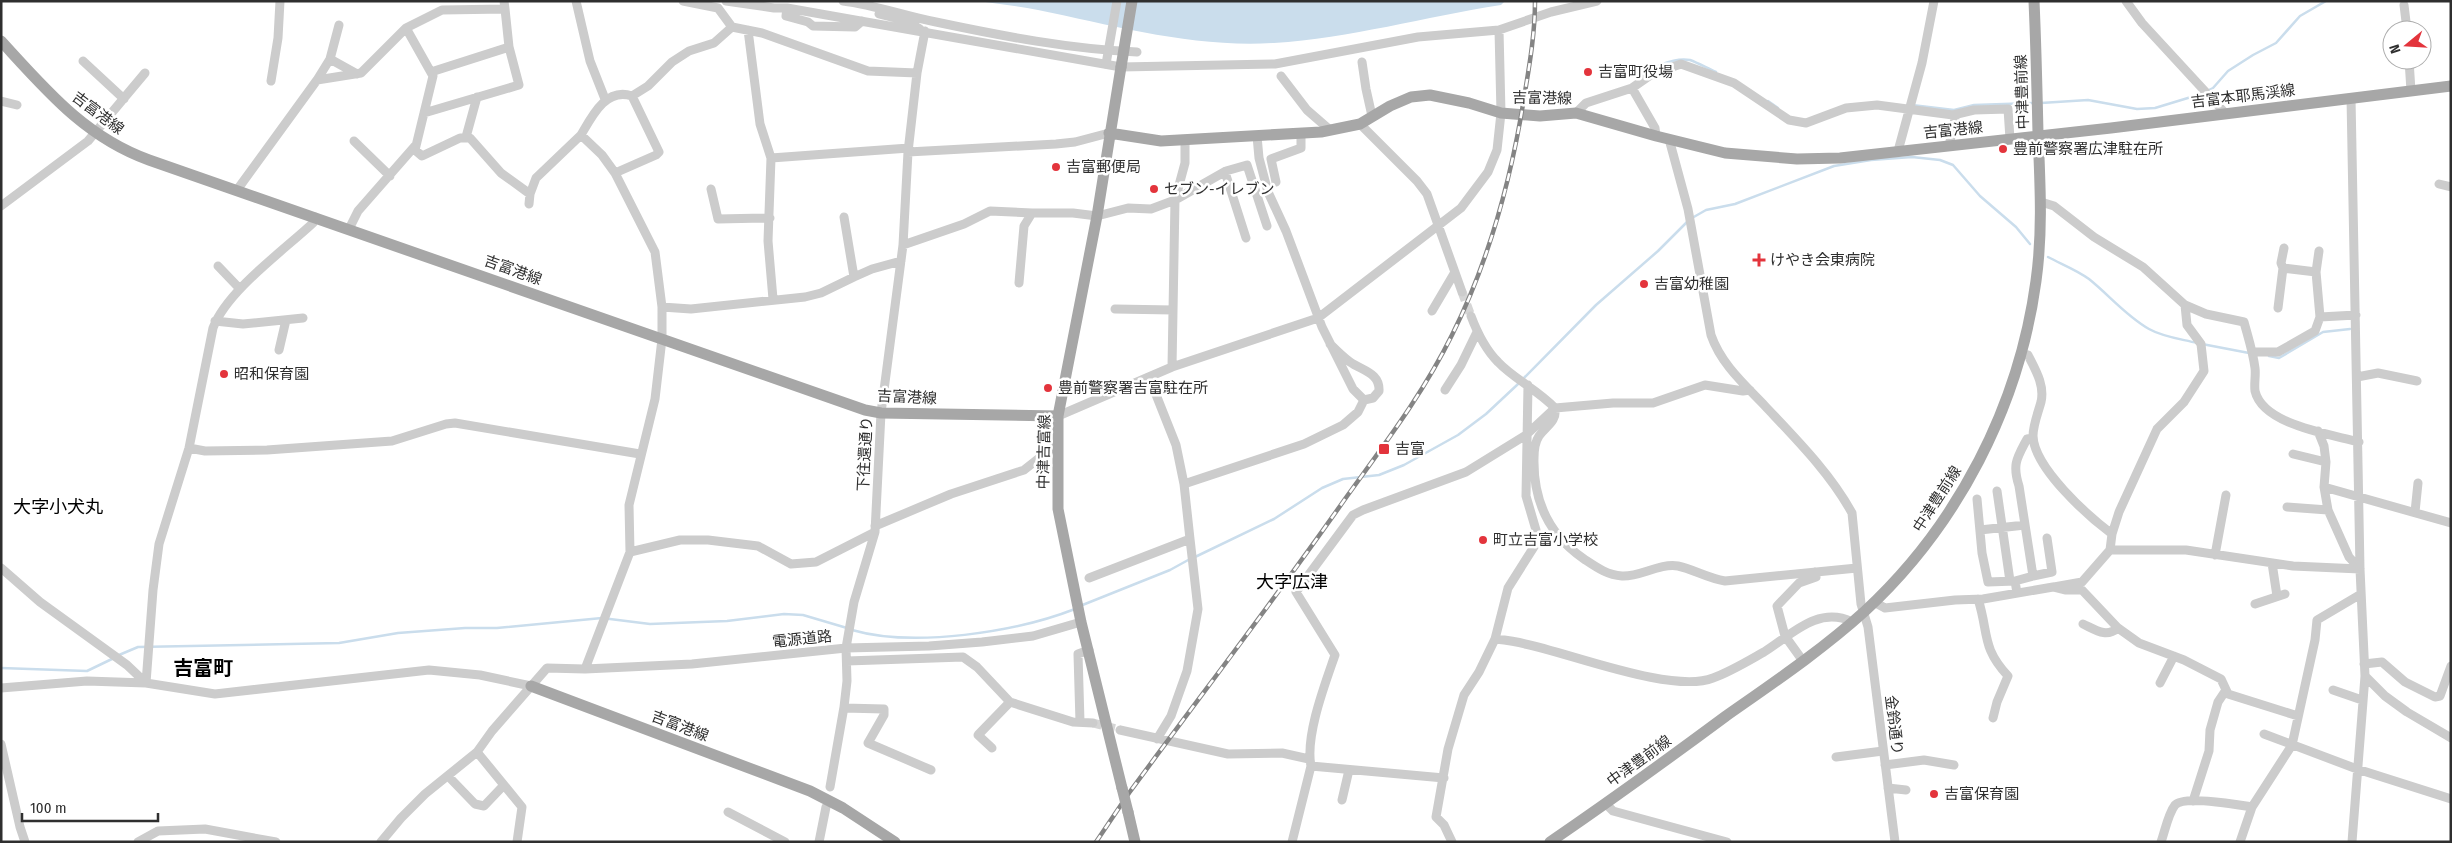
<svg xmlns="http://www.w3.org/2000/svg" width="2452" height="843" font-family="'Fira Sans Condensed','Noto Sans JP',sans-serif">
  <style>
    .water { fill: #caddec }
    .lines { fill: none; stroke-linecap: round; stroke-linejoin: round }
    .stream { stroke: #caddec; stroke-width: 2.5 }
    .minor-tunnel { stroke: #d5d5d5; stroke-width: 9; stroke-dasharray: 9 4.5; stroke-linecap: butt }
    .minor { stroke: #ccc; stroke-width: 9 }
    .major { stroke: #a7a7a7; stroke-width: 11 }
    .rail-casing { stroke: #848484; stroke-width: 4.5 }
    .rail { stroke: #fff; stroke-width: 2.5; stroke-dasharray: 8; stroke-linecap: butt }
    .minor-bridge { stroke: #ccc; stroke-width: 9 }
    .major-bridge { stroke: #a7a7a7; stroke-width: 11 }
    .poi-dot { fill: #e3343c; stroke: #fff; stroke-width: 2 }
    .labels { text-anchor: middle; stroke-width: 5; stroke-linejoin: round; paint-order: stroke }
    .poi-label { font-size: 15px; fill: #2f2f2f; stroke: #fff; text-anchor: start }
    .street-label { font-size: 15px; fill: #2f2f2f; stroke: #fff }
    .quarter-label { font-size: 18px; fill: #000; stroke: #fff }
    .district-label { font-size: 20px; font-weight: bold; fill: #000; stroke: #fff }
  </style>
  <rect width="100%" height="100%" fill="#fff"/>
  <path class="water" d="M978,1H1505L1501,5C1425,17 1350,38 1274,43C1193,48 1116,26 1038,10C1019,6 998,4 978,1Z"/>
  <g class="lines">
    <path class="stream" d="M1638,79C1650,68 1673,57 1690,60C1698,63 1707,68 1716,72
      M1768,101L1778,108
      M2041,103L2088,100L2137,109L2155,108L2201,94L2213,88L2228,71L2253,55L2276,43L2300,16L2326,1
      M1912,105L1954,110L1974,105L2033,103
      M1692,218L1706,210L1735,204L1834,166L1871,160L1912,157L1940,160L1953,165L1980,196L2016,227L2030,244
      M2048,257C2061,264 2077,270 2089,279C2109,295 2126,316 2149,329C2163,337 2181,339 2197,343
      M2202,344L2249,353
      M2269,356L2279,358L2323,332L2350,329
      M1195,557L1274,519L1322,488L1343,479L1379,475L1404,465L1458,435L1486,414L1517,385L1596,305L1658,251L1688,221
      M1080,606L1170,570L1190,559
      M852,630C914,648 1016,632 1075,609
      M119,655L138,647L339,643L398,633L465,628H497L602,618L650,624L727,621L784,614L803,615L847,628
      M1,668L87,671L114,658"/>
    <path class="minor-tunnel" d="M1462,292L1471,316
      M1093,723L1120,730"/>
    <path class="minor" d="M576,1L590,61L605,99
      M683,1L718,8L732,27
      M726,1L774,8H787L1121,67L1275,64L1418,37L1499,30L1551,12L1597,1
      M843,1C875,5 905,16 936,22C1002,36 1070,49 1137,52
      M2126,1L2142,23L2225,113
      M2404,5L2407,30
      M787,8L786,16L808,22L813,26L855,27L862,21
      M879,14L907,21L920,29
      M406,28L433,76L415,150L422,156L460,138H470L501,173L530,194L529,204
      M748,30L760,124L771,158L768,241L773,299
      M330,59L357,74
      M2409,60L2411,91
      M83,61L124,99
      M1362,62L1366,89L1372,116
      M431,72L509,47
      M1281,76L1307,110L1330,130
      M317,80L361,73L406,28L442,10L505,9L504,1
      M271,81L278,38L280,1
      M1632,88L1655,128L1656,136
      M2351,98L2360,569L2365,676L2352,842
      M1,101L17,105
      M424,113L519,85L509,47L505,9
      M1576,113L1586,103L1632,88L1652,74L1681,64L1734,83L1789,120L1806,123L1846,108L1877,105L1953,115L1974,110L2008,109L2010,139
      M1360,124L1417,181L1427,194L1462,292
      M1257,136L1259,158L1268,192L1286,231L1322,327L1353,389L1364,400L1373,398L1379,391C1380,373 1363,371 1350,362C1343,357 1336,350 1330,344
      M466,137L477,97
      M1669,139L1688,209L1711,335C1721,364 1744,384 1765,406C1796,439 1830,473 1852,513L1861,604L1868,627L1895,842
      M354,141L390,176
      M1949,146L1956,114
      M1898,151L1922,63L1934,1
      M908,152L1056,144L1075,142L1109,133
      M771,158L909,148
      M1225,172L1246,238
      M615,173L656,155L659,152L632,96
      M1276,182L1271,159L1301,148V133
      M2439,184L2451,187
      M711,189L718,219L770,218
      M237,190L317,80L330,59L339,25
      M530,194L536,178L581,135
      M2041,202L2054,206L2094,237L2143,267L2185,305L2206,314L2244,322C2248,337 2253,352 2255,368C2256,375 2254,383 2255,391C2263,425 2330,434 2359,442
      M1,206L88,141L145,73
      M844,217L854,277L872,269L901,261
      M349,229L358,211L415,146
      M903,245L964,224L990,211L1032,213
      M2284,248L2281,263L2283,268L2316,272
      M2319,251L2316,272L2320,317
      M218,266L240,289
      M1019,283L1024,226L1032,213H1073L1097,216L1128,208L1151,209L1175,200L1226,171L1247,165L1267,226
      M662,307L691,309L805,297L821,293L854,277
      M2278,308L2283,268
      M1115,309L1173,310
      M1432,311L1455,272
      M1471,316C1477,332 1486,350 1498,362C1514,379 1538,390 1555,408L1613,403H1653L1705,385L1743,391L1750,390
      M215,321L243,324L303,318
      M279,350L286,320
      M2252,352H2278L2315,331L2320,317L2356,315
      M2021,354L2028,355C2035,369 2045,385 2041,402C2038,413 2033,425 2033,436C2034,468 2088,516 2112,534L2110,550L2082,582L2054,587
      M1172,367L1175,200L1185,163V140
      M1149,377L1176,445L1184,484L1304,444L1343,425L1358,412L1364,400
      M2357,377L2378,373L2417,381
      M1445,390L1461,365L1477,332
      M1555,408C1557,422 1546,426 1539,436C1535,442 1534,451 1534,458C1533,500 1549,535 1584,559C1596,567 1607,575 1622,576C1640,577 1659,563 1678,566C1693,569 1707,578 1725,581L1857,568
      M1058,416L1172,367L1318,318L1461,208L1488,172L1497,150L1501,113L1499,30
      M2318,431L2324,446L2326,462
      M189,448L205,451L267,450L392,441L446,424L455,423L640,454
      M2293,454L2326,462L2324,487
      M1997,491L2010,581
      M1977,499L1982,553L1988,582L2015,581
      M2287,507L2328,510L2349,557L2360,569
      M2328,510L2324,487L2451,523
      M2415,512L2418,483
      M875,526L951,494L1024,470L1057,444
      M1980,530L2025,525
      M2112,534L2119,512L2157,429L2184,402L2204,371L2201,344L2187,325L2185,305
      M2110,550H2186L2293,566L2360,569
      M630,552L680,540H708L758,546L791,564L816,562L875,532
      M2215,555L2226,495
      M2272,563L2277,596
      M1,568L40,602L127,665L146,683
      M2033,576L2052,572L2047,538
      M1089,578L1190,539L1184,484
      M2017,593L2015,581L2033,576L2019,486C2012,464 2017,458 2027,439L2033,438
      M1978,599C1989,633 1981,647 2008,676L1997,702L1993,718
      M1874,602L1885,608L1955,600L1983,599L2053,587L2065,590H2082L2118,628L2139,643L2184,660L2221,679L2228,694L2298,716
      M2255,604L2285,594
      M2083,624C2096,630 2106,638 2118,628
      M1495,639C1505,640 1515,641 1525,644C1570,653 1672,694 1713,678C1730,672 1748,661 1764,652C1790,636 1818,605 1852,622
      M847,661L963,657L977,667L1010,702L1073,722L1093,723
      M1803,661L1785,636L1777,606L1799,583L1816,577L1815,572
      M2364,664L2382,662L2405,682L2435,697L2440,696L2451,666
      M585,669L630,552L629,505L655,399L662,339V307L655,252L615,173L602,155L581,135C592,116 606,87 632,96L648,86L672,62L689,51L714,43L732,27L762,33L868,71L917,73
      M2365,676L2385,696L2407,712L2451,738
      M146,683L153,590L159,544L189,448L213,328C227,291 283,251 313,223L315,217
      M2160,683L2174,656
      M1,688L87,681L146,683L215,694L429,670L480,675L531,686
      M2333,690L2362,700
      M844,708L884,709V715L868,743L931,770
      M1080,722L1078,654L1089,650
      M1120,730L1228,754L1282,753L1309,759
      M2264,734L2357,769L2451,799
      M1157,739L1171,716L1187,671L1198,609L1190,539
      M1,744L20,827L25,842
      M992,748L978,735L1010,702
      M477,752L522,807L517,842
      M1836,757L1883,751
      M1885,765L1924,760L1954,765
      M1311,766L1444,778
      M448,776L475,804L484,806L504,785
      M830,787L844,707L847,681L846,648L854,602L875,532L881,413L903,245L908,152L917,73L925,31
      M1888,788L1906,790
      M1342,800L1349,770
      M2193,801L2209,751L2210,730L2218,702L2226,690
      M1606,804L1613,811L1727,842
      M728,812L785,842
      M138,842L158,831L205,829L276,842
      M381,842L401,818L425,794L477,752L492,731L547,668L585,669L692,664L846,648L929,646L982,642L1033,636L1081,622
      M819,842L826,807
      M1292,842L1311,766C1305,736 1325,684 1335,655L1296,592L1353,515L1363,510L1466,472L1526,435L1555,408
      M1452,842L1444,825L1436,817L1448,749L1464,695L1479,672L1495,639L1508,588L1537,542L1536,530L1526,496L1528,385
      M2161,842C2165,831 2168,814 2175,805C2184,795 2239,805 2252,807
      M2240,842L2252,807L2292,745L2315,640L2317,620L2361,594"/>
    <path class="major" d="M1,41C46,90 85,137 149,160L865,410L881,413L1058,416
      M1121,67L1097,216L1058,416V509L1081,622L1122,788
      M1109,133L1161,141L1321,132L1360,124L1390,106L1411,97L1430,95L1469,103L1501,113L1540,116L1576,113L1656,136L1725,153L1797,159L1840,158L2111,128L2451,86
      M531,686L810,791L843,808L895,842
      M1128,812L1135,842
      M1550,842C1610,801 1668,759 1726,716C1773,683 1822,650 1865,611C1958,525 2019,406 2036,281C2043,231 2040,182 2038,133C2037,89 2036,45 2034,1"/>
    <g class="rail-casing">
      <path id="rail" d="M1096,842L1129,793C1201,695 1275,599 1345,499C1383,446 1423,394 1452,335C1490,259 1512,176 1525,92C1530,62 1535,32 1535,1"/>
    </g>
    <use href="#rail" class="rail"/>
    <path class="minor-bridge" d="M1106,64L1117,1"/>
    <path class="major-bridge" d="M1121,67L1132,1
      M1122,788L1128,812"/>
  </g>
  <g class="poi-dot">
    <circle cx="1588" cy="72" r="5"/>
    <circle cx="2003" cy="149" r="5"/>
    <circle cx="1056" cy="167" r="5"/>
    <circle cx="1154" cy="189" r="5"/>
    <path d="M1756.5 252.5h5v5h5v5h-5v5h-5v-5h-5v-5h5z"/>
    <circle cx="1644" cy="284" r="5"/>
    <circle cx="224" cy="374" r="5"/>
    <circle cx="1048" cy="388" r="5"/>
    <rect x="1378" y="443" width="12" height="12" rx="2.5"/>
    <circle cx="1483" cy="540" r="5"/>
    <circle cx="1934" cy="794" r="5"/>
  </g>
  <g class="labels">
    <g class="poi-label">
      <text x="1598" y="77">吉富町役場</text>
      <text x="2013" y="154">豊前警察署広津駐在所</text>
      <text x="1066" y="172">吉富郵便局</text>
      <text x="1164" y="194">セブン-イレブン</text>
      <text x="1770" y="265">けやき会東病院</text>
      <text x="1654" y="289">吉富幼稚園</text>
      <text x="234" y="379">昭和保育園</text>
      <text x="1058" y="393">豊前警察署吉富駐在所</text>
      <text x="1395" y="454">吉富</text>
      <text x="1493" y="545">町立吉富小学校</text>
      <text x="1944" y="799">吉富保育園</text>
    </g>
    <g class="street-label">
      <text transform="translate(2022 92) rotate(-92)" y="5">中津豊前線</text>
      <text transform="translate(2243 96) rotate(-7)" y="5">吉富本耶馬渓線</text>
      <text transform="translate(1542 98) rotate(1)" y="5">吉富港線</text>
      <text transform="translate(98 113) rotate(37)" y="5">吉富港線</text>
      <text transform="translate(1953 130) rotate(-6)" y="5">吉富港線</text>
      <text transform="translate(513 270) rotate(20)" y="5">吉富港線</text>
      <text transform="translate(907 397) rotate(3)" y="5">吉富港線</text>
      <text transform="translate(1044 452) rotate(-89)" y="5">中津吉富線</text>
      <text transform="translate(865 454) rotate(-87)" y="5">下往還通り</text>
      <text transform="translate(1937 499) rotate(-57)" y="5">中津豊前線</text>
      <text transform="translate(802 639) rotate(-6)" y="5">電源道路</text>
      <text transform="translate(1894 725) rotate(83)" y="5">金鈴通り</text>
      <text transform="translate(680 726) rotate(21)" y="5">吉富港線</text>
      <text transform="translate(1639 761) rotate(-36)" y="5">中津豊前線</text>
    </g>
    <g class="quarter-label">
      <text x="58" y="513">大字小犬丸</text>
      <text x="1292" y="588">大字広津</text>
    </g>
    <g class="district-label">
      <text x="203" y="675">吉富町</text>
    </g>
  </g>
  <rect width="2452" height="843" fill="none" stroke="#2f2f2f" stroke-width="5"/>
  <g transform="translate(2407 45) rotate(252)"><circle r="24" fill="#ffffff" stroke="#acacac"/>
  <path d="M0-4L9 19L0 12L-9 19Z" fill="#e3343c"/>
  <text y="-8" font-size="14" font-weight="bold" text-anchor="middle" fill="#2f2f2f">N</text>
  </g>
  <path d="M22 813v8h136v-8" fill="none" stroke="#2f2f2f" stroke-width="2.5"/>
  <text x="30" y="813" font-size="15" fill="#2f2f2f" stroke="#ffffff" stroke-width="4" paint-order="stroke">100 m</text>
</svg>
